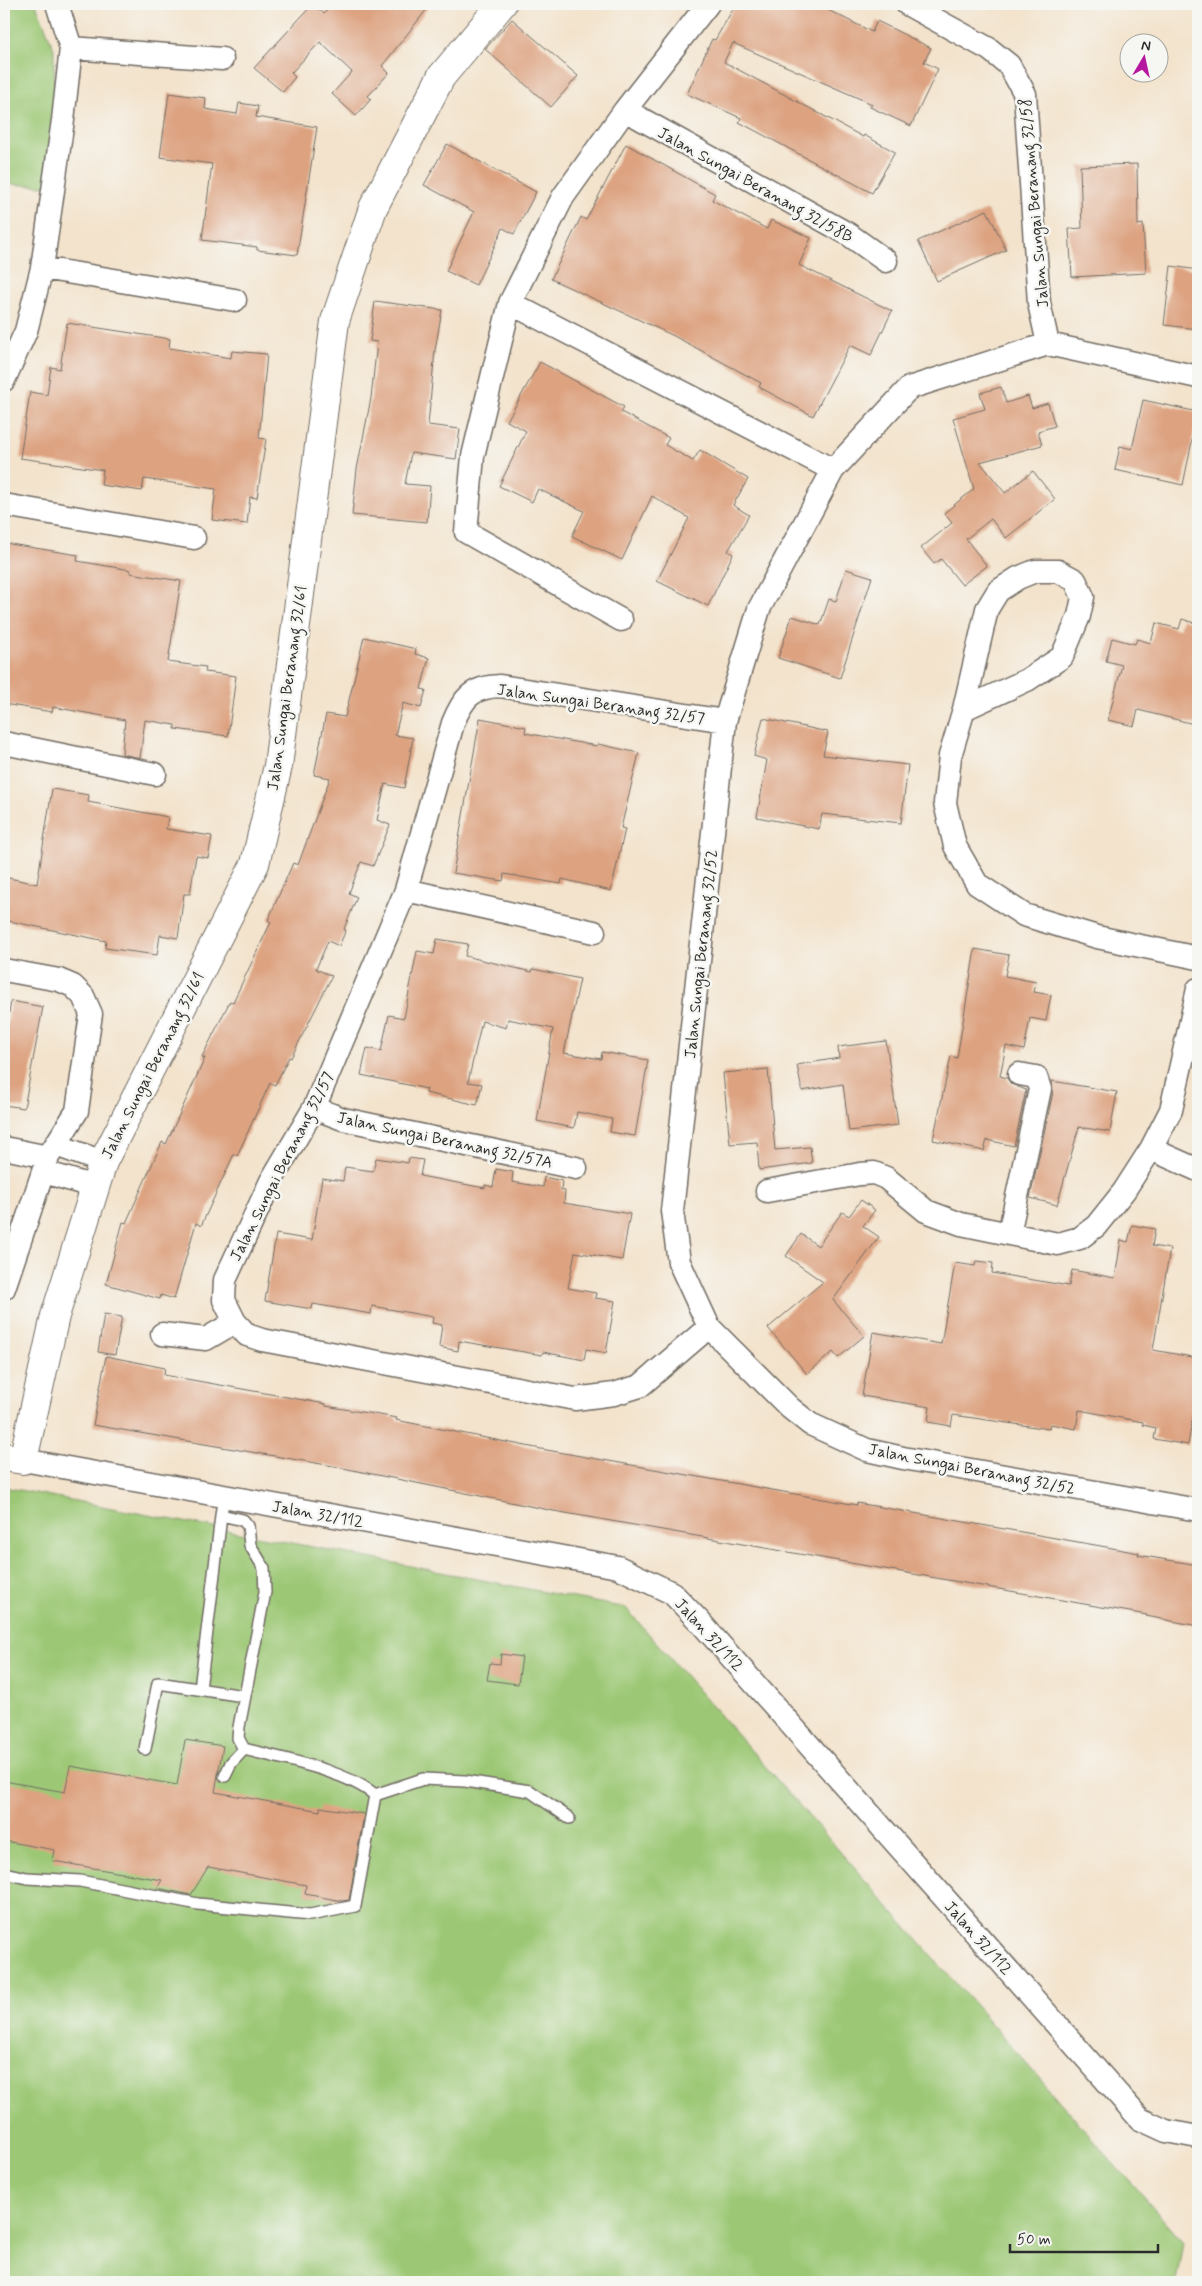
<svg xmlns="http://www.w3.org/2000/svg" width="1202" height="2286" font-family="Mynerve,sans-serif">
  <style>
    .green { fill: #9cc875; stroke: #647a50 }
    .building { fill: #dda381 }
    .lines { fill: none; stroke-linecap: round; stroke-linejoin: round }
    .lane-casing { stroke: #716b63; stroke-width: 14 }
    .street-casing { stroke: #716b63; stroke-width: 25 }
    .secondary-casing { stroke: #716b63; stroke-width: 30 }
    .lane { stroke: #fff; stroke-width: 11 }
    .street { stroke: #fff; stroke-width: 22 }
    .secondary { stroke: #fff; stroke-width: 28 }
    .labels { text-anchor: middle; stroke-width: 5; stroke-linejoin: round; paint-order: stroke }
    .street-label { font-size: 16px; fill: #2b2b2b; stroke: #f6f6f2 }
  </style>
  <rect width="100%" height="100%" fill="#f6f6f2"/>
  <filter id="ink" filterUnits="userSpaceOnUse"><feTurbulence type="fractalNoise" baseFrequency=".02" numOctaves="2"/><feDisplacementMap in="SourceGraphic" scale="10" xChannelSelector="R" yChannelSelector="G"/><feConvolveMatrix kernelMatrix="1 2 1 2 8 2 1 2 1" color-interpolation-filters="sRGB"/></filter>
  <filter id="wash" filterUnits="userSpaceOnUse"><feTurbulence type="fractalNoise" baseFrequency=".0096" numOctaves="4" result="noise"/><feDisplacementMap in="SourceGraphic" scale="20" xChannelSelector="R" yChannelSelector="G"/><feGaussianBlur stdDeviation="1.12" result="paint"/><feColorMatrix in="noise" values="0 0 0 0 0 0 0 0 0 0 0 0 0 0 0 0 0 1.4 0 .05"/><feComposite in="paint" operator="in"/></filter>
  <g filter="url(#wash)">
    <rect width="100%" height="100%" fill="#f3e3cc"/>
    <path class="green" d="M4,4H36L54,49L55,121L46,186L4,184Z
      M4,1487L626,1608L1183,2242L1176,2282H4Z"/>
    <g id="blocks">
      <path class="building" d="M313,4L324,14L332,4H431L382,66L389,73L368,96L371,99L356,116L332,94L352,72L320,42L291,73L295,77L283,92L254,68Z
        M736,4H816L872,32L877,21L931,48L924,62L938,69L911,126L870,107L872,104L733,43L724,62L863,137L864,135L895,152L872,193L739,122L741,118L687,94L712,39L715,40Z
        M512,19L578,76L551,107L485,49Z
        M169,93L206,98L205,109L237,114L239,103L258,106L256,117L317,127L297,255L257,250V247L202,240L212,164L160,157Z
        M447,144L536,192L514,234L503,228L476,285L446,271L474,212L424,185Z
        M626,144L715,194L712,200L767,229L771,220L811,238L799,265L892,311L871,355L850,345L813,416L759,387L761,383L674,336L551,279L581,217L586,220Z
        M1137,164L1138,225L1143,224L1146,273L1072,277L1069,229L1082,228L1080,166Z
        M987,210L1006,250L937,281L918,241Z
        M1171,266L1198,270V329L1164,325Z
        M375,301L442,310L435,350L428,425L460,429L456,459L411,453L405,484L430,486L427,522L352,515L357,469L371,398L377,342L370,341Z
        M67,323L170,339L169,348L231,358L232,351L267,354L259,438L266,439L257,498L250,497L247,524L212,520L216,489L144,479L142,491L101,485L103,470L20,458L30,392L47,395L51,367L60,369Z
        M540,362L624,407L621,412L669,438L665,445L693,461L700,450L748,479L733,505L749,515L728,551L733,554L708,606L657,581L689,518L652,496L622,560L572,536L584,511L538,489L532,502L499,486L526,431L507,421Z
        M1001,387L1006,403L1028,396L1032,408L1048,403L1055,426L1038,431L1042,445L980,462L1005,493L1033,471L1055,499L1006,538L991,519L966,539L987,566L962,585L941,559L934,564L921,548L952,523L944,513L974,489L953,418L985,409L980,393Z
        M1143,400L1198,412L1183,485L1115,470L1120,446L1132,449Z
        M4,543L78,555L77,561L131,570L130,573L181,581L168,662L206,667L205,672L236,676L228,736L175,729V725L145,720L140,758L122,754L125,720L53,707L52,712L4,704Z
        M846,569L872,577L840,678L778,658L792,616L820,625L829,599L836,601Z
        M1182,619L1198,624V725L1138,710L1134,726L1108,720L1122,665L1106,661L1112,638L1135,644L1137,639L1151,643L1156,623L1179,629Z
        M364,637L416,649L415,654L429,658L421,689L426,690L421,708L403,703L395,735L413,738L404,788L385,784L377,820L390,825L373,866L361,862L349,893L357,897L344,929L346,930L339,946L328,941L316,969L332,976L291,1058L289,1057L275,1085L270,1083L237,1156L234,1154L201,1226L196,1223L174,1299L161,1295L160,1299L106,1284L123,1222L126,1223L162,1142L166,1144L205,1058L202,1057L230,1001L233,1002L271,922L268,920L293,863L298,865L330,778L314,775L326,714L345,717Z
        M480,718L526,727L525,733L597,746L598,744L639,753L621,828L625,829L611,891L562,879L561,884L504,874L503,881L453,873Z
        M763,718L828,732L823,755L908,765L901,823L822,814L819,829L757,817L767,760L754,756Z
        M52,789L89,795L88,802L168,817L166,829L212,836L208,858L196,856L190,894H184L178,938L160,935L157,955L105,948L106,941L4,920V877L37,884Z
        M437,939L468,944L465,956L532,972L533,969L580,979L564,1053L601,1059L602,1052L648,1060L635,1136L610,1132L612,1119L577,1112L574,1128L537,1121L553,1029L508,1019L506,1028L482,1021L468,1082L482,1084L477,1105L426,1093L427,1089L361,1075L367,1048L381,1051L389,1015L404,1018L417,951L434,954Z
        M975,949L1009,955L1005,976L1036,982L1034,992L1051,995L1046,1021L1030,1018L1024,1050L1006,1046L1000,1076L1007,1078L1011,1084L1026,1090L1014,1146L987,1140L984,1151L933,1140L951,1056L957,1058Z
        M11,1001L43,1007L24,1108L4,1105V1042Z
        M886,1041L898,1125L849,1131L843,1084L802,1091L797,1065L839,1058L838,1047Z
        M768,1069L775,1150L810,1147L812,1163L759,1170L757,1142L730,1144L723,1073Z
        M1052,1081L1117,1092L1110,1132L1079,1127L1057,1205L1030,1198L1053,1092Z
        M376,1158L408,1163L409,1158L423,1160L420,1176L485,1188V1185L493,1187L496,1169L513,1172L512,1182L543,1187L544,1177L562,1181L561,1190L565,1191L564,1203L630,1214L622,1260L575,1252L568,1288L596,1293L595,1298L615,1301L606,1353L586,1349L584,1360L543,1352L542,1355L459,1341L458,1351L439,1347L442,1325L432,1323L433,1317L372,1306L371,1314L313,1304L312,1309L265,1301L276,1234L312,1240L322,1178L343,1181L345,1167L373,1171Z
        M861,1200L875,1210L863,1226L879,1237L833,1300L864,1336L838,1358L833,1352L807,1374L768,1328L823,1282L786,1256L801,1234L818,1246L842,1212L849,1216Z
        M1132,1225L1155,1229L1152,1246L1170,1249L1153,1350L1198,1358V1387L1188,1445L1154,1439L1156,1428L1143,1425V1422L1079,1410L1076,1429L1050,1424L1049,1429L953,1415L951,1426L928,1422L930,1407L862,1396L873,1332L941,1344L955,1263L975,1266L976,1261L993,1263L992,1273L1069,1286L1072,1270L1115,1278L1121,1240L1128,1242Z
        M104,1314L122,1317L115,1355L98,1352Z
        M106,1356L165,1368L164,1375L326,1404V1406L397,1418L396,1420L541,1449L857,1505V1503L1112,1548L1139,1553L1138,1555L1198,1565V1626L1146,1616L1147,1615L554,1511L333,1466L93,1425Z
        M501,1654L522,1657L518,1684L487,1680L490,1663L500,1664Z
        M185,1740L223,1746L215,1792L320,1811V1807L364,1814L349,1900L342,1901L305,1894L306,1885L208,1867L191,1895L157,1888L162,1880L53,1861L55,1850L4,1841V1781L65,1792L70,1766L177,1785Z"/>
    </g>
  </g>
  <g filter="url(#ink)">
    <use href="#blocks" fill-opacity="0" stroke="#716b63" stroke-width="1"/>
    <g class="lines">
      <g class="lane-casing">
        <path id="lane" d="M200,1689L222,1508
          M145,1749L158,1683L244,1696
          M225,1776L231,1763L244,1749
          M375,1795L423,1779L465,1781L530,1791L569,1818
          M4,1873L27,1878L80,1881L198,1904L310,1915L355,1906L375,1795C345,1770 282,1759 244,1749L238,1738L239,1727L265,1592L264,1568L250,1545L248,1526L243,1520L221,1515"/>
      </g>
      <g class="street-casing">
        <path id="street" d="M907,4L989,49L1009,65L1025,94L1039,303L1048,344
          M71,48L222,59
          M625,110L848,234L886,261
          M42,268L235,300
          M510,303L833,470
          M1198,377L1048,344L909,388L833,470L759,609L725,721L672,1211L679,1262L709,1327L790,1408L810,1424L867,1450L903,1458L1198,1510
          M4,380L26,331L42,268L63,120L71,48L57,4
          M4,505L194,538
          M621,620L466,532L473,456L510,303L563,197L625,110L708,4
          M964,709L1027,680L1062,657L1079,616L1083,597L1075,580L1058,571H1035L1018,578L998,591L987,609L964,709L950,756L945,803L955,846L977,884L1024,915L1097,937L1198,958
          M4,743L155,774
          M406,890L594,932
          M4,970L59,980L73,986L83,996L91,1014L77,1111L48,1157L4,1288
          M314,1108L343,1119L576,1168
          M56,1145L103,1162
          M4,1148L48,1157
          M1151,1149L1198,1170
          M44,1172L95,1187
          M767,1191L860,1174L874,1173L886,1178L926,1211L961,1224L1058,1244L1080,1238L1096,1226L1124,1191L1151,1149L1171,1110L1198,989
          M1009,1234L1040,1089L1036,1077L1019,1074
          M709,1327L640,1386L614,1394L575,1399L262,1340L247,1335L235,1322L224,1300L225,1280L271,1181L314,1108L406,890L453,723C463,698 472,687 500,686L725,721
          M162,1334L206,1339L235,1322
          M23,1460L618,1567L672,1593L700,1622L1140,2119L1166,2131L1198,2137"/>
      </g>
      <g class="secondary-casing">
        <path id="secondary" d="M4,1457L23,1460L55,1316L103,1162L255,864L278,766L335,321L373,208L441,77L502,4"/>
      </g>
      <use href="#lane" class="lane"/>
      <use href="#street" class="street"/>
      <use href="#secondary" class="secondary"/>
    </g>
  </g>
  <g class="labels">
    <g class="street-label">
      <text transform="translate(756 184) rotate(29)" y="6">Jalan Sungai Beranang 32/58B</text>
      <text transform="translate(1033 203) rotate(-95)" y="6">Jalan Sungai Beranang 32/58</text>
      <text transform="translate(286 688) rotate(-82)" y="6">Jalan Sungai Beranang 32/61</text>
      <text transform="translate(601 703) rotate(8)" y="6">Jalan Sungai Beranang 32/57</text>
      <text transform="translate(700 954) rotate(-84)" y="6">Jalan Sungai Beranang 32/52</text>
      <text transform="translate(152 1065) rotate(-63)" y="6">Jalan Sungai Beranang 32/61</text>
      <text transform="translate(445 1139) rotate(12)" y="6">Jalan Sungai Beranang 32/57A</text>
      <text transform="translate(281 1166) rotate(-63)" y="6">Jalan Sungai Beranang 32/57</text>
      <text transform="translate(972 1468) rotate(11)" y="6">Jalan Sungai Beranang 32/52</text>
      <text transform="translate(318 1513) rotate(10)" y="6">Jalan 32/112</text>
      <text transform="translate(710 1634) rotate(47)" y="6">Jalan 32/112</text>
      <text transform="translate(979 1937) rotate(48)" y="6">Jalan 32/112</text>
    </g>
  </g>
  <rect width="1202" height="2286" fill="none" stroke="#f6f6f2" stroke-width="20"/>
  <g transform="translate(1144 58) rotate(9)"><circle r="24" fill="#f6f6f2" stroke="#a5a5a2"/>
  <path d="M0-4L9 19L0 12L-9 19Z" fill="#b5179e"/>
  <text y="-8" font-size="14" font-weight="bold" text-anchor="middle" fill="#2b2b2b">N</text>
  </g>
  <path d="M1010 2244v8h148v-8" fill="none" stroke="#2b2b2b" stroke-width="2.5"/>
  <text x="1017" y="2244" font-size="15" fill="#2b2b2b" stroke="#f6f6f2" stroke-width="4" paint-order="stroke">50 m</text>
</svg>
